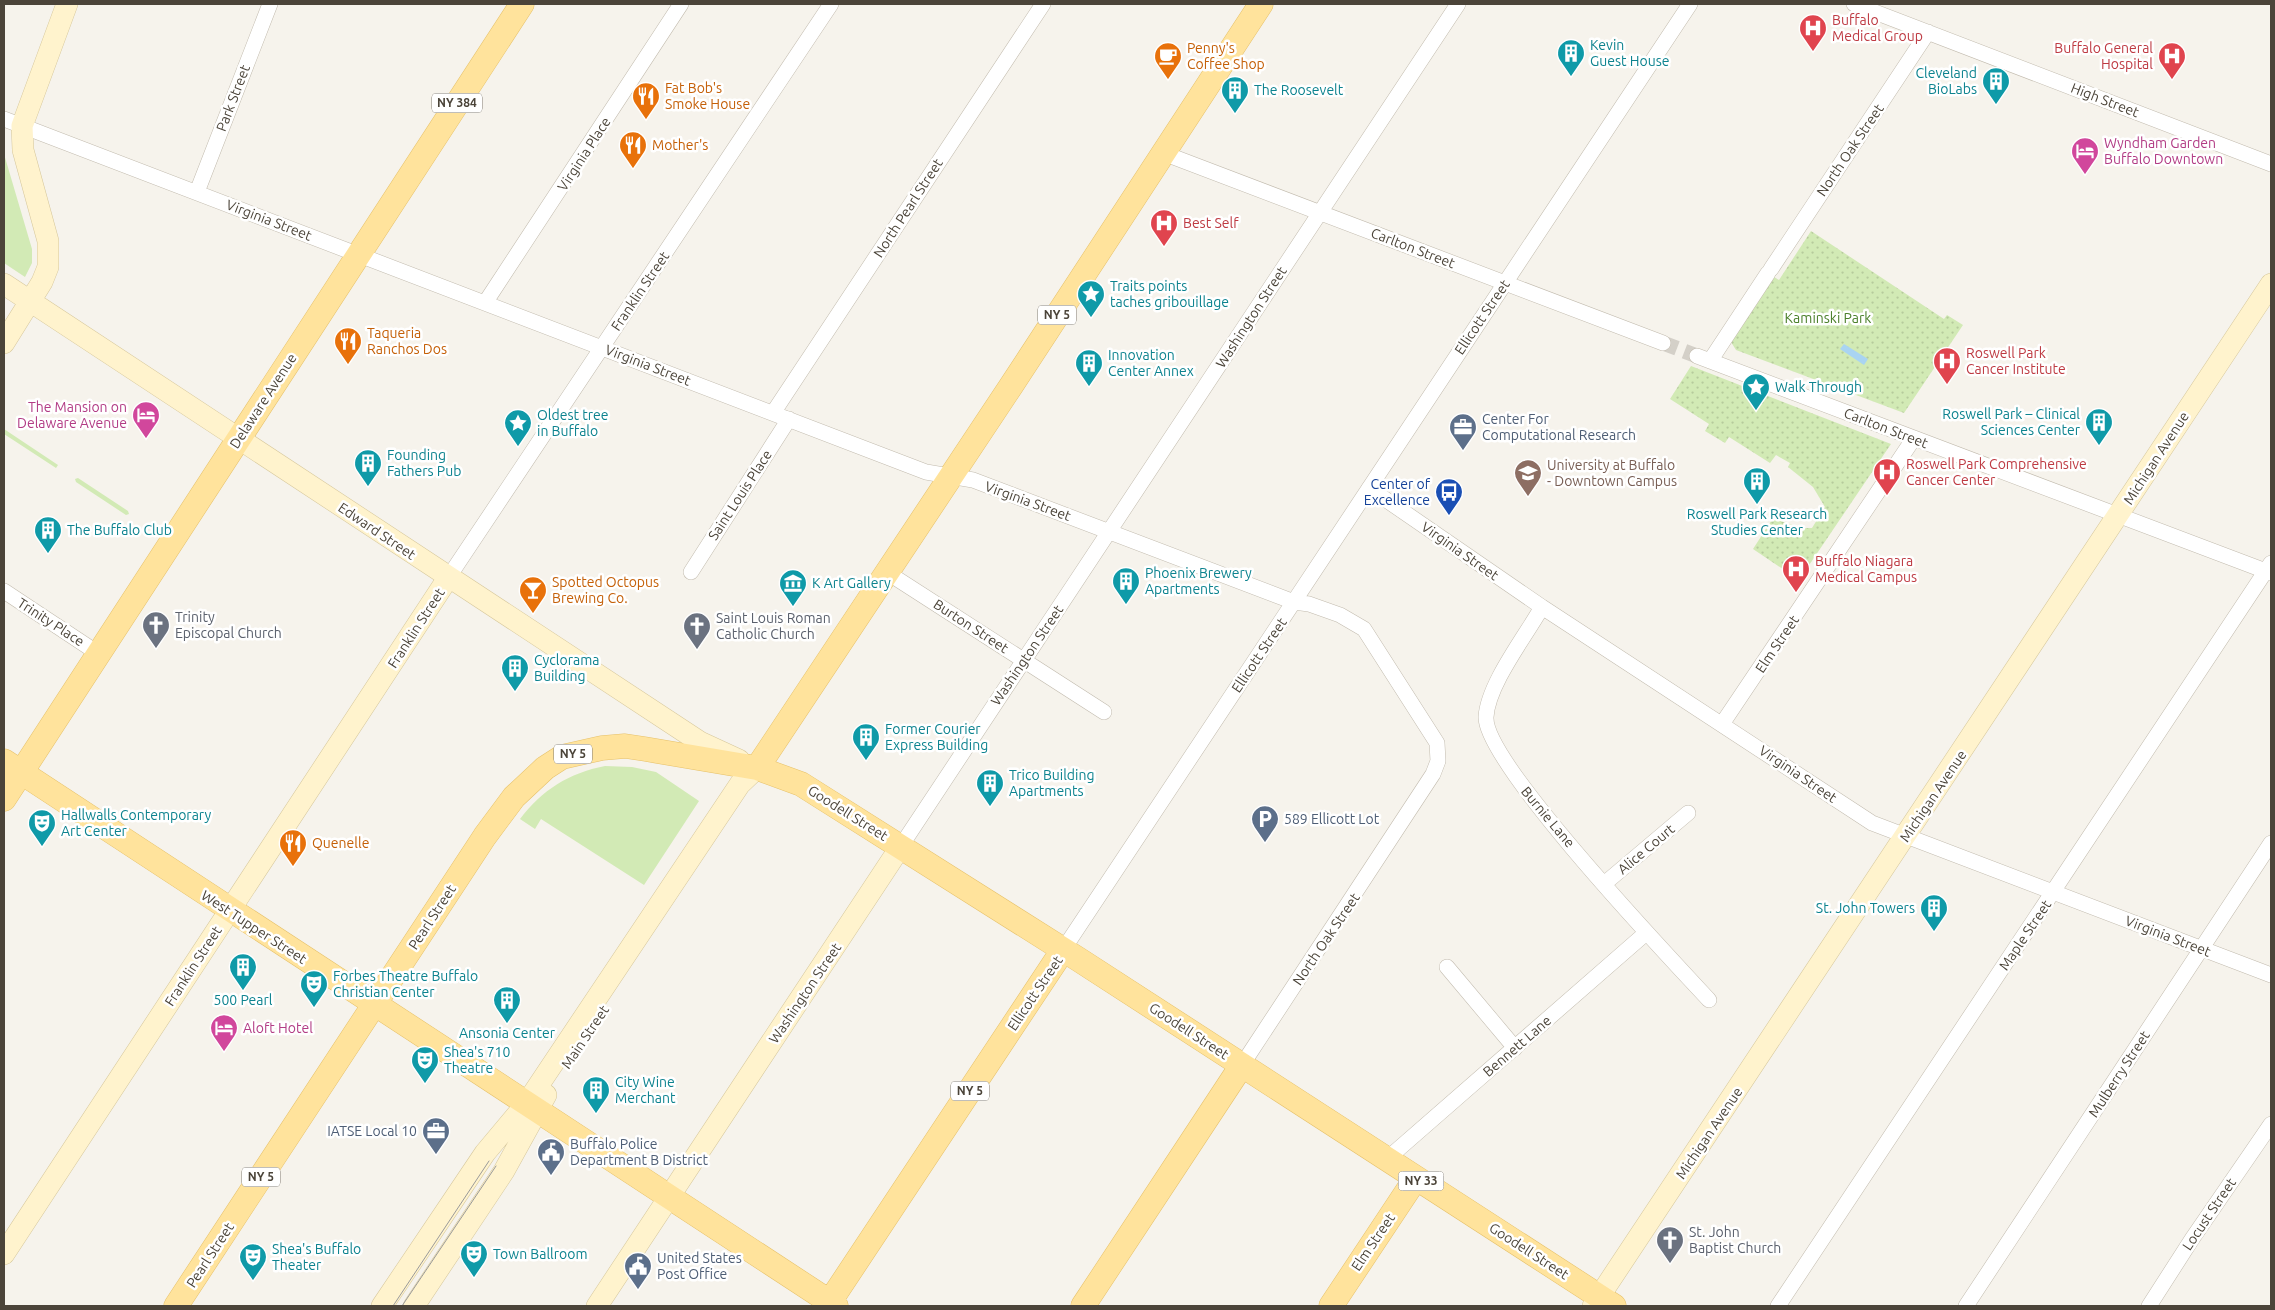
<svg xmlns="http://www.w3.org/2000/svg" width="2275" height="1310" font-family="Ubuntu,sans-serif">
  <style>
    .grass { fill: #d2eab5 }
    .park { fill: url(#park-dots) }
    .water { fill: #a9d4f2 }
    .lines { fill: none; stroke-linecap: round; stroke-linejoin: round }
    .street-tunnel { stroke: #d4d0c8; stroke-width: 15; stroke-dasharray: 15 8; stroke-linecap: butt }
    .street-casing { stroke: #c2bbae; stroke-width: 16 }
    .secondary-casing { stroke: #d6c79b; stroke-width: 22 }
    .primary-casing { stroke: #e6c16a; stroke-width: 25 }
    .street { stroke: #fff; stroke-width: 15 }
    .secondary { stroke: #fff3cd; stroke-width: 21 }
    .primary { stroke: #ffe39c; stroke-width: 24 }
    .tram { stroke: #9a9a9a; stroke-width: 1 }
    .labels { text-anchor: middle; stroke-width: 5; stroke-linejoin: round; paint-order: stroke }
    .shield { fill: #fff; stroke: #817c74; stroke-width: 1 }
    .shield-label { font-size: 12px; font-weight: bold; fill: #4b4439 }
    .health-label { font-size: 14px; fill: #be3a42; stroke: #fff; text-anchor: start }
    .culture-label { font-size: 14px; fill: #0d838f; stroke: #fff; text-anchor: start }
    .food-label { font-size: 14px; fill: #c56008; stroke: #fff; text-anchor: start }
    .street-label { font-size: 14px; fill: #4b4439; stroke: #fff }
    .hotel-label { font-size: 14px; fill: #b23c85; stroke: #fff; text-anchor: start }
    .park-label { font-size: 14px; fill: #4a7f2a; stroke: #fff }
    .service-label { font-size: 14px; fill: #4e5e75; stroke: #fff; text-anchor: start }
    .education-label { font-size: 14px; fill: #785e54; stroke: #fff; text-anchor: start }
    .transit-label { font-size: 14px; fill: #164399; stroke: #fff; text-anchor: end }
    .worship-label { font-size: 14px; fill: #5b616d; stroke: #fff; text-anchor: start }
  </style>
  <defs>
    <pattern id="park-dots" width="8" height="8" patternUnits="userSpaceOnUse" patternTransform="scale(1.25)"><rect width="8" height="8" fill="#d2eab5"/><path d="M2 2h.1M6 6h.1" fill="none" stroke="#b6ca9c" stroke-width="1.8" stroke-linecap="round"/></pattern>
  </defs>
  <rect width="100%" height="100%" fill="#f6f3ec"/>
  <path class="grass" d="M4,154L32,249V263L25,277L4,263Z
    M4,429L58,465L56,468L4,434Z
    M78,478L128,511L129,514L126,515L76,482L75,479Z
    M605,766L632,767L656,772L699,801L644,885L541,819L535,829L520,819C542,790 569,773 605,766Z"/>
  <path class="park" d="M1811,231L1944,319L1947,315L1963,325L1904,413L1736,350L1731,342L1774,277L1779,280Z
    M1691,366L1891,444L1799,580L1753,549L1773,518L1800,528H1812L1825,507L1813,487L1788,467L1790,463L1776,455L1770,463L1729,437L1725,443L1705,431L1709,424L1670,399Z"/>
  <path class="water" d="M1844,344L1868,359L1864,365L1840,349Z"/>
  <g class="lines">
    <path class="street-tunnel" d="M1663,343L1697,356"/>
    <g class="street-casing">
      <path id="street" d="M1854,4L2271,164
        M4,119L926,472L973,480L1294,602L1309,604L1340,615L1364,629L1437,743L1438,761L1433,774L1242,1065
        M1163,153L1663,343
        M197,192L270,4
        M1771,269L1928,32
        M485,303L681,4
        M1697,356L2271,573
        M1710,361L1768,273
        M773,413L1043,4
        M1369,488L1542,607L1872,823L2271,975
        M691,572L789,419
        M888,573L1104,712
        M448,578L831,4
        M4,591L99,654
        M1542,607C1525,637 1488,684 1486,717C1484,762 1671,959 1709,1000
        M1722,724L1914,438
        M901,846L1458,4
        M1604,884L1688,813
        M1063,950L1690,4
        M1447,967L1515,1048
        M1387,1159L1646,933
        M1778,1306L2271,563
        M1966,1306L2271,843
        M2149,1306L2192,1239L2271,1124"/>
    </g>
    <g class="secondary-casing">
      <path id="secondary" d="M4,284L700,742L739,760
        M4,343L42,282L48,267V241L23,150L22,126L67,4
        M4,1254L448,578
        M382,1306L485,1153L526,1104L740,784L757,768
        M414,1306L504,1171L546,1095
        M597,1306L901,846
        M1593,1306L2271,284"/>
    </g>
    <g class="primary-casing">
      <path id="primary" d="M4,761L836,1306
        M757,768L1011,386L1261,4
        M4,799L522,4
        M176,1306L485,836L514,797L545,768L562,757L602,748L625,746L645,749L757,768L801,784L1078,959L1614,1306
        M827,1306L1063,950
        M1083,1306L1242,1065
        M1331,1306L1416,1178"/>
    </g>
    <use href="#street" class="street"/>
    <use href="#secondary" class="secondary"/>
    <use href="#primary" class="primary"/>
    <path class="tram" d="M393,1306L489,1161
      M402,1306L496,1166"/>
  </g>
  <defs>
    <g id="hospital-pin" transform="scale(1.4375)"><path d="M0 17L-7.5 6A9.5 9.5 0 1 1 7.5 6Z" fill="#e0444e" stroke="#fff"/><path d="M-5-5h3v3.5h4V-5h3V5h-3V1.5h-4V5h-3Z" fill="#fff"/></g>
    <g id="building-pin" transform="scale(1.4375)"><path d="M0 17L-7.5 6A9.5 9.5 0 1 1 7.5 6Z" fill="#0f9aa8" stroke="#fff"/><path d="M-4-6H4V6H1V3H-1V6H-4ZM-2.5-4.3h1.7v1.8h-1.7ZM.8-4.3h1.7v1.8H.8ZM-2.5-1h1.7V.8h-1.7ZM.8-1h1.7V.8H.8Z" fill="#fff"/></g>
    <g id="cafe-pin" transform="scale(1.4375)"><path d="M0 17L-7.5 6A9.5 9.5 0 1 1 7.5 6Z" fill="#e8710a" stroke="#fff"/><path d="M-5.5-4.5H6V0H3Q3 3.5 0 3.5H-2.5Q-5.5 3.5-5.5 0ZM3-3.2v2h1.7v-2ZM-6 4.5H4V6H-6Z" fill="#fff"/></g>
    <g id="restaurant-pin" transform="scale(1.4375)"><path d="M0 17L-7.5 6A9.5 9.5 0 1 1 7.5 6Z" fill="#e8710a" stroke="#fff"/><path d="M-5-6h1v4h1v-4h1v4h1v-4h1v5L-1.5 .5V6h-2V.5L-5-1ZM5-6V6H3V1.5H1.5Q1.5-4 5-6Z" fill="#fff"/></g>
    <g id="hotel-pin" transform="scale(1.4375)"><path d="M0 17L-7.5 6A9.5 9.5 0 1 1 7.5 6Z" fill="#d1479c" stroke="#fff"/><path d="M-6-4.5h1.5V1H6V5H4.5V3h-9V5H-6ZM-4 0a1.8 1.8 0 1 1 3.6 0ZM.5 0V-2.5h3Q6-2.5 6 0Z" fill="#fff"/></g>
    <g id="sight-pin" transform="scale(1.4375)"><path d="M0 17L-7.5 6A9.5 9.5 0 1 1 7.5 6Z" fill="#0f9aa8" stroke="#fff"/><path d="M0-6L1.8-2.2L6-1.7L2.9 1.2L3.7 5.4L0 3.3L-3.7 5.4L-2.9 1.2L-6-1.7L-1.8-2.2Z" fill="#fff"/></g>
    <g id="office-pin" transform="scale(1.4375)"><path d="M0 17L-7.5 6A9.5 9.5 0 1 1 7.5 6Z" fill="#5c6f8a" stroke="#fff"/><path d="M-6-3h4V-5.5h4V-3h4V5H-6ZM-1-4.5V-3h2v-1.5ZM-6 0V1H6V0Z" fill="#fff"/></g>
    <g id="university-pin" transform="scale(1.4375)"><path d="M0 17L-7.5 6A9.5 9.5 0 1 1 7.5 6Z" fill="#8d6e63" stroke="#fff"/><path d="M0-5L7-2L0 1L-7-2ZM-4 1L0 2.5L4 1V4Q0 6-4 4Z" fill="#fff"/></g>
    <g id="bus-pin" transform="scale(1.4375)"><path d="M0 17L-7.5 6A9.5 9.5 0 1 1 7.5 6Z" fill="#1a4fb4" stroke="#fff"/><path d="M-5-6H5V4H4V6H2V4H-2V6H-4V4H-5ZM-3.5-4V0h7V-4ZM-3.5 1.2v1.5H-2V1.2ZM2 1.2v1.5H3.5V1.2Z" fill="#fff"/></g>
    <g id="museum-pin" transform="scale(1.4375)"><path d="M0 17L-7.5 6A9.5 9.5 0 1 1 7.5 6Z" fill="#0f9aa8" stroke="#fff"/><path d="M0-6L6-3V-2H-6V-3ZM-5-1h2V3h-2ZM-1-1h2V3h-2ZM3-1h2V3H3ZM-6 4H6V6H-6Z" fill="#fff"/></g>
    <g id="bar-pin" transform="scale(1.4375)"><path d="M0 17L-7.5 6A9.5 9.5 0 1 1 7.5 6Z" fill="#e8710a" stroke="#fff"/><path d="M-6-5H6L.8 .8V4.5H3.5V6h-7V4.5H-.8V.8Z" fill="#fff"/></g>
    <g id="church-pin" transform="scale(1.4375)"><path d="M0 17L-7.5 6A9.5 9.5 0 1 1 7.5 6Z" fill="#6b7280" stroke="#fff"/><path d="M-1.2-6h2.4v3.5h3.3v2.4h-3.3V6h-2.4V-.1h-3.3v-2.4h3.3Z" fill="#fff"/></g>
    <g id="parking-pin" transform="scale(1.4375)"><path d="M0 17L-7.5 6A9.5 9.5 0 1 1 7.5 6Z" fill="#5c6f8a" stroke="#fff"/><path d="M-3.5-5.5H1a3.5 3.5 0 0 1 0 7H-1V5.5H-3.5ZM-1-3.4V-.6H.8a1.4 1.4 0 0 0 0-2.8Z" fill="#fff"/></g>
    <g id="theatre-pin" transform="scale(1.4375)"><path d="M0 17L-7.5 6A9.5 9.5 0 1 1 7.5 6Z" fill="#0f9aa8" stroke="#fff"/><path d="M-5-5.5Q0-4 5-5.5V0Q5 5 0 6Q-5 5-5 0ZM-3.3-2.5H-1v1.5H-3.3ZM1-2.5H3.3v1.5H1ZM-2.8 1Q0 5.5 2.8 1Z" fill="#fff"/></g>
    <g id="civic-pin" transform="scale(1.4375)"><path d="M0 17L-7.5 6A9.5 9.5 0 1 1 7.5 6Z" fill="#5c6f8a" stroke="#fff"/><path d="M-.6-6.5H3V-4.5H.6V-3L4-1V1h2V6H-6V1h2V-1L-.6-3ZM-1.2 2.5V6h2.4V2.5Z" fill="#fff"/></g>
  </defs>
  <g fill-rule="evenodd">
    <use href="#hospital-pin" x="1813" y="28"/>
    <use href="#building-pin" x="1571" y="53"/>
    <use href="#cafe-pin" x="1168" y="56"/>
    <use href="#hospital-pin" x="2172" y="56"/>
    <use href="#building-pin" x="1996" y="81"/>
    <use href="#building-pin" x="1235" y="90"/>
    <use href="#restaurant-pin" x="646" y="96"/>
    <use href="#restaurant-pin" x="633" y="145"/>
    <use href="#hotel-pin" x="2085" y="151"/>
    <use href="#hospital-pin" x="1164" y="223"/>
    <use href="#sight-pin" x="1091" y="294"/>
    <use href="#restaurant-pin" x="348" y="341"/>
    <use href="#hospital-pin" x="1947" y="361"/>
    <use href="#building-pin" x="1089" y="363"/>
    <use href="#sight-pin" x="1756" y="387"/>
    <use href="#hotel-pin" x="146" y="415"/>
    <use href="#building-pin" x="2099" y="422"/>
    <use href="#sight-pin" x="518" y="423"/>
    <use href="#office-pin" x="1463" y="427"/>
    <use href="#building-pin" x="368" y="463"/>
    <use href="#hospital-pin" x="1887" y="472"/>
    <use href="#university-pin" x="1528" y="473"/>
    <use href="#building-pin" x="1757" y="481"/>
    <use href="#bus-pin" x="1449" y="492"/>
    <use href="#building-pin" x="48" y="530"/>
    <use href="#hospital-pin" x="1796" y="569"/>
    <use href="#building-pin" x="1126" y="581"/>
    <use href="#museum-pin" x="793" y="583"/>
    <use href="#bar-pin" x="533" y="590"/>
    <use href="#church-pin" x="156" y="625"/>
    <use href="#church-pin" x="697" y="626"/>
    <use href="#building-pin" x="515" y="668"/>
    <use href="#building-pin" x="866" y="737"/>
    <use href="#building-pin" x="990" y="783"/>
    <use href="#parking-pin" x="1265" y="819"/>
    <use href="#theatre-pin" x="42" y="823"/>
    <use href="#restaurant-pin" x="293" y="843"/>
    <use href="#building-pin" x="1934" y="908"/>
    <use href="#building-pin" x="243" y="967"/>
    <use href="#theatre-pin" x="314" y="984"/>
    <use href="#building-pin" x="507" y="1000"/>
    <use href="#hotel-pin" x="224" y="1028"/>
    <use href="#theatre-pin" x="425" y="1060"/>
    <use href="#building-pin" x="596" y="1090"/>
    <use href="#office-pin" x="436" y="1131"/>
    <use href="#civic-pin" x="551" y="1152"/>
    <use href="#church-pin" x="1670" y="1240"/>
    <use href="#theatre-pin" x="474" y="1254"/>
    <use href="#theatre-pin" x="253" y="1257"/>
    <use href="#civic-pin" x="638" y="1266"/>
  </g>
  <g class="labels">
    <g class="shield">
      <rect x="432" y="93.5" width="50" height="19" rx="4"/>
      <rect x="1038" y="305.5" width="38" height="19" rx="4"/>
      <rect x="554" y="744.5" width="38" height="19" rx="4"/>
      <rect x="951" y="1081.5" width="38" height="19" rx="4"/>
      <rect x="242" y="1167.5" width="38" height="19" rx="4"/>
      <rect x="1398.5" y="1171.5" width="45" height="19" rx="4"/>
    </g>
    <g class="shield-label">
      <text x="457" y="107">NY 384</text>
      <text x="1057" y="319">NY 5</text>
      <text x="573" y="758">NY 5</text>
      <text x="970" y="1095">NY 5</text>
      <text x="261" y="1181">NY 5</text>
      <text x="1421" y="1185">NY 33</text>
    </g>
    <g class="health-label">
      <text x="1832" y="25">Buffalo<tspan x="1832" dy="16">Medical Group</tspan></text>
      <text x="2153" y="53" text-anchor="end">Buffalo General<tspan x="2153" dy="16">Hospital</tspan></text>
      <text x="1183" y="228">Best Self</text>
      <text x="1966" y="358">Roswell Park<tspan x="1966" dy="16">Cancer Institute</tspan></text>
      <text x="1906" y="469">Roswell Park Comprehensive<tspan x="1906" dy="16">Cancer Center</tspan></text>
      <text x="1815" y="566">Buffalo Niagara<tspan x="1815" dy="16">Medical Campus</tspan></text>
    </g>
    <g class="culture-label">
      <text x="1590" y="50">Kevin<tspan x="1590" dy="16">Guest House</tspan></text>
      <text x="1977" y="78" text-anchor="end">Cleveland<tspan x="1977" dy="16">BioLabs</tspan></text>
      <text x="1254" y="95">The Roosevelt</text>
      <text x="1110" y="291">Traits points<tspan x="1110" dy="16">taches gribouillage</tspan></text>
      <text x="1108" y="360">Innovation<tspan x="1108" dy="16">Center Annex</tspan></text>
      <text x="1775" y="392">Walk Through</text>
      <text x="2080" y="419" text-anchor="end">Roswell Park – Clinical<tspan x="2080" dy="16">Sciences Center</tspan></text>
      <text x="537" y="420">Oldest tree<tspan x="537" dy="16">in Buffalo</tspan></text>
      <text x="387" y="460">Founding<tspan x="387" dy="16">Fathers Pub</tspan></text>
      <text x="1757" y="519" text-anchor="middle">Roswell Park Research<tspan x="1757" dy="16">Studies Center</tspan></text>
      <text x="67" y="535">The Buffalo Club</text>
      <text x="1145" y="578">Phoenix Brewery<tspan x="1145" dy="16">Apartments</tspan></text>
      <text x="812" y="588">K Art Gallery</text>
      <text x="534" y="665">Cyclorama<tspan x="534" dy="16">Building</tspan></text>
      <text x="885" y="734">Former Courier<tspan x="885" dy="16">Express Building</tspan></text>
      <text x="1009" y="780">Trico Building<tspan x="1009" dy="16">Apartments</tspan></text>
      <text x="61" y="820">Hallwalls Contemporary<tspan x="61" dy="16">Art Center</tspan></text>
      <text x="1915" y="913" text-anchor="end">St. John Towers</text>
      <text x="333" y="981">Forbes Theatre Buffalo<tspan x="333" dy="16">Christian Center</tspan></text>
      <text x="243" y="1005" text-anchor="middle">500 Pearl</text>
      <text x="507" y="1038" text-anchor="middle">Ansonia Center</text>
      <text x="444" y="1057">Shea's 710<tspan x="444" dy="16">Theatre</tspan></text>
      <text x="615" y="1087">City Wine<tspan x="615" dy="16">Merchant</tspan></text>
      <text x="272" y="1254">Shea's Buffalo<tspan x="272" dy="16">Theater</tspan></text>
      <text x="493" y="1259">Town Ballroom</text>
    </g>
    <g class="food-label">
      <text x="1187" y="53">Penny's<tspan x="1187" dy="16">Coffee Shop</tspan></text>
      <text x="665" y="93">Fat Bob's<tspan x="665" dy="16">Smoke House</tspan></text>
      <text x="652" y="150">Mother's</text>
      <text x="367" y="338">Taqueria<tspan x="367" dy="16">Ranchos Dos</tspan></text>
      <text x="552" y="587">Spotted Octopus<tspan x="552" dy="16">Brewing Co.</tspan></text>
      <text x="312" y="848">Quenelle</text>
    </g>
    <g class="street-label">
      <text transform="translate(233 98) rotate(-69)" y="5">Park Street</text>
      <text transform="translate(2105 100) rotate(21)" y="5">High Street</text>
      <text transform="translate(1850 150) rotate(-56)" y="5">North Oak Street</text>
      <text transform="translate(584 154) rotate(-57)" y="5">Virginia Place</text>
      <text transform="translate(908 208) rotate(-57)" y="5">North Pearl Street</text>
      <text transform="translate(269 220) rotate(21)" y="5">Virginia Street</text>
      <text transform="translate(1413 248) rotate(21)" y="5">Carlton Street</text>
      <text transform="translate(640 291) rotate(-56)" y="5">Franklin Street</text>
      <text transform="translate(1251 317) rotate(-57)" y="5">Washington Street</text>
      <text transform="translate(1482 317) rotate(-56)" y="5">Ellicott Street</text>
      <text transform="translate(648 365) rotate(21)" y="5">Virginia Street</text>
      <text transform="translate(263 401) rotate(-57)" y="5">Delaware Avenue</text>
      <text transform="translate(1886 428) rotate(21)" y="5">Carlton Street</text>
      <text transform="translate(2156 458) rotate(-57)" y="5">Michigan Avenue</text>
      <text transform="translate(740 495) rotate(-57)" y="5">Saint Louis Place</text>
      <text transform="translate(1028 501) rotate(20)" y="5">Virginia Street</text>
      <text transform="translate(377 531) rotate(34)" y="5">Edward Street</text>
      <text transform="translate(1460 551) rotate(35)" y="5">Virginia Street</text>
      <text transform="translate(51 622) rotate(33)" y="5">Trinity Place</text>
      <text transform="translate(971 626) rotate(33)" y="5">Burton Street</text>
      <text transform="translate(416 628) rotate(-57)" y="5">Franklin Street</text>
      <text transform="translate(1777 644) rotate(-56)" y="5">Elm Street</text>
      <text transform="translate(1027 655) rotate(-56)" y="5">Washington Street</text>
      <text transform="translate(1259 655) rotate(-56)" y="5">Ellicott Street</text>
      <text transform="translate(1798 774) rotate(34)" y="5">Virginia Street</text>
      <text transform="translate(1933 796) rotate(-56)" y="5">Michigan Avenue</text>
      <text transform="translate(848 813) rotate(32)" y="5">Goodell Street</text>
      <text transform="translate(1548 817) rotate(50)" y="5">Burnie Lane</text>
      <text transform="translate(1646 849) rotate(-40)" y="5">Alice Court</text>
      <text transform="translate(432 917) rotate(-57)" y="5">Pearl Street</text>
      <text transform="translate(254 927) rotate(33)" y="5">West Tupper Street</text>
      <text transform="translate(2025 935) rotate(-56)" y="5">Maple Street</text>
      <text transform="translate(2168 936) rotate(21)" y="5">Virginia Street</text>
      <text transform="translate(1326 939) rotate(-56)" y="5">North Oak Street</text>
      <text transform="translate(193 966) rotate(-57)" y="5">Franklin Street</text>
      <text transform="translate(805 993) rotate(-56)" y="5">Washington Street</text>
      <text transform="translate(1035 993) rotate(-56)" y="5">Ellicott Street</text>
      <text transform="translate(1189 1031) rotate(33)" y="5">Goodell Street</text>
      <text transform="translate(585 1037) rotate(-56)" y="5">Main Street</text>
      <text transform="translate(1517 1046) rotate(-41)" y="5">Bennett Lane</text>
      <text transform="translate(2119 1074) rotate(-57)" y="5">Mulberry Street</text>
      <text transform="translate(1709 1133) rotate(-56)" y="5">Michigan Avenue</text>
      <text transform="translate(2209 1214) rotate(-56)" y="5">Locust Street</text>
      <text transform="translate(1373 1242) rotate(-56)" y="5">Elm Street</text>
      <text transform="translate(1529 1251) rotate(33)" y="5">Goodell Street</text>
      <text transform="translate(210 1255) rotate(-57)" y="5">Pearl Street</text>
    </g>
    <g class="hotel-label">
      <text x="2104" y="148">Wyndham Garden<tspan x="2104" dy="16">Buffalo Downtown</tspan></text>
      <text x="127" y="412" text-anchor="end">The Mansion on<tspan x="127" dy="16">Delaware Avenue</tspan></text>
      <text x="243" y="1033">Aloft Hotel</text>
    </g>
    <g class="park-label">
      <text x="1828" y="323">Kaminski Park</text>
    </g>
    <g class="service-label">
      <text x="1482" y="424">Center For<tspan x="1482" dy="16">Computational Research</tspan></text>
      <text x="1284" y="824">589 Ellicott Lot</text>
      <text x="417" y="1136" text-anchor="end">IATSE Local 10</text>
      <text x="570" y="1149">Buffalo Police<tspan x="570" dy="16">Department B District</tspan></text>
      <text x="657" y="1263">United States<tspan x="657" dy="16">Post Office</tspan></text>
    </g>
    <g class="education-label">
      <text x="1547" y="470">University at Buffalo<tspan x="1547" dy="16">- Downtown Campus</tspan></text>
    </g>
    <g class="transit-label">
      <text x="1430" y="489">Center of<tspan x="1430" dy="16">Excellence</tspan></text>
    </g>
    <g class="worship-label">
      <text x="175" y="622">Trinity<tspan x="175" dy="16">Episcopal Church</tspan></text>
      <text x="716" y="623">Saint Louis Roman<tspan x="716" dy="16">Catholic Church</tspan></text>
      <text x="1689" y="1237">St. John<tspan x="1689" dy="16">Baptist Church</tspan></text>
    </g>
  </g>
  <rect width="2275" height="1310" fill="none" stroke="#4b4439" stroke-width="10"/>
</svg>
